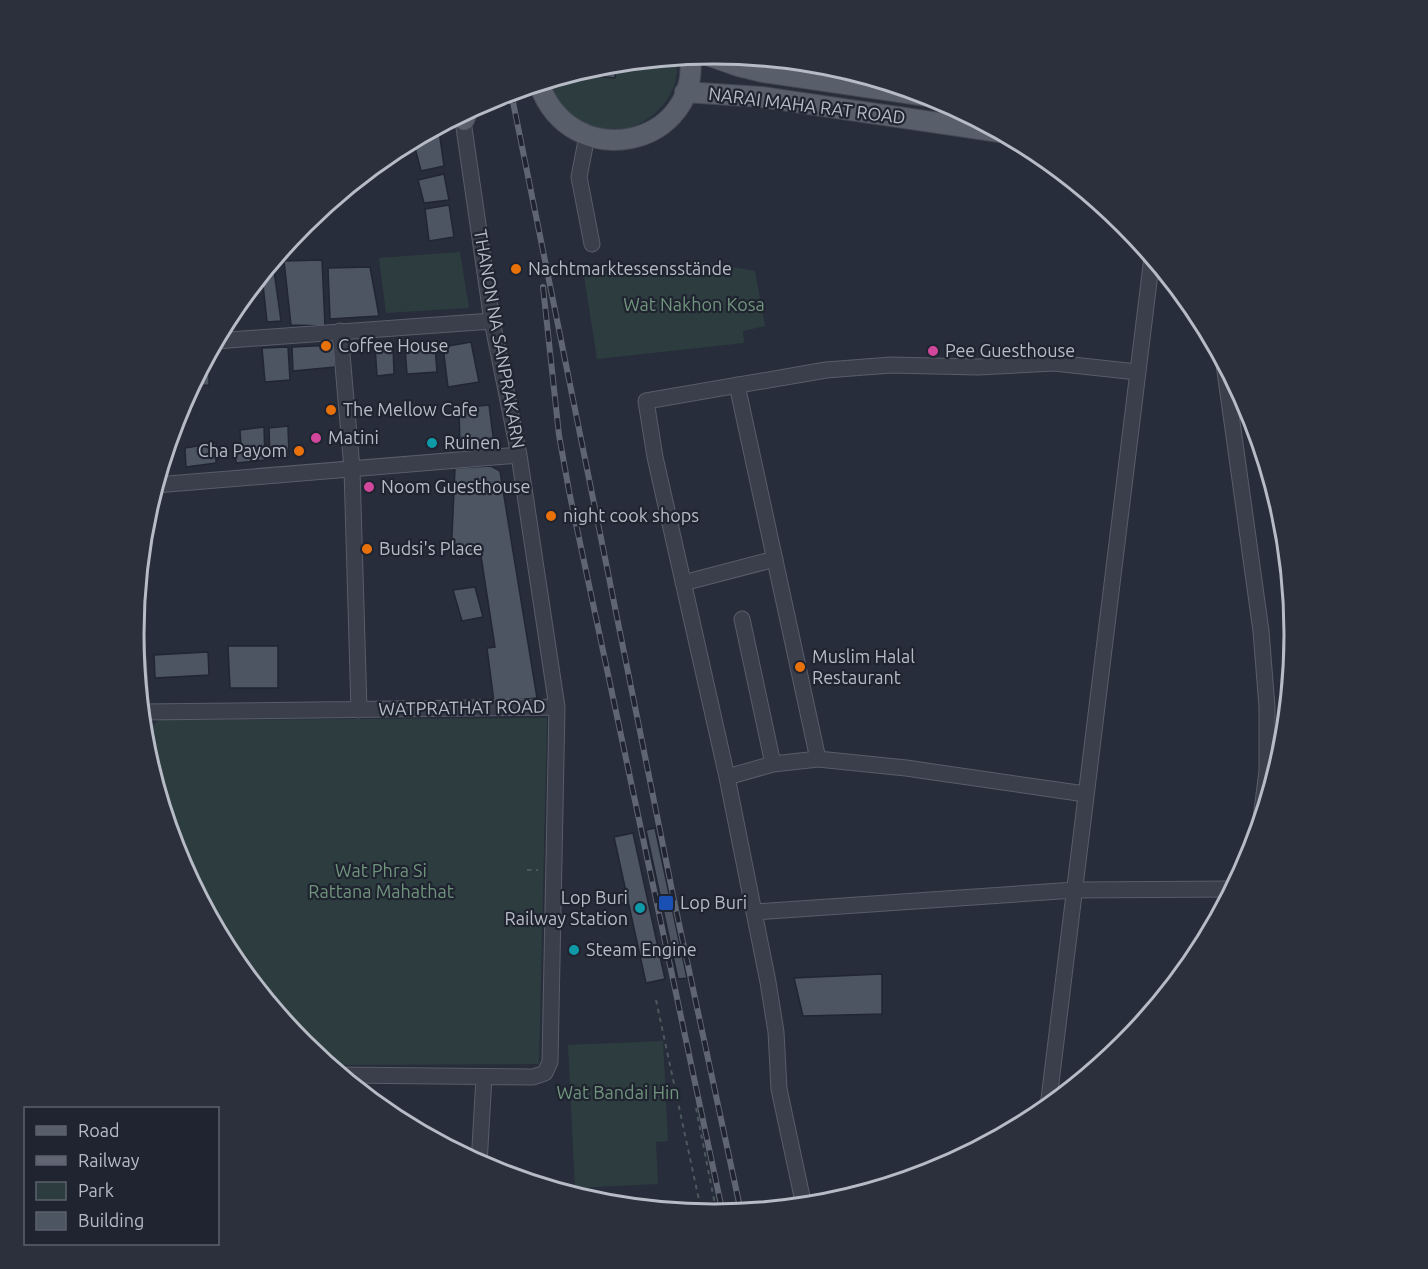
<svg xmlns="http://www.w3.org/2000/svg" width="1428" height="1269" font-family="Ubuntu,sans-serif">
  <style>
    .green { fill: #2d3d3f }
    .building { fill: #4d5563; stroke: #212632; stroke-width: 1.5 }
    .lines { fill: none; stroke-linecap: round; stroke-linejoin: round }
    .minor-casing { stroke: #585d69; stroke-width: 17 }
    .major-casing { stroke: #434854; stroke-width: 22 }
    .path { stroke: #4b595d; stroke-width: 2; stroke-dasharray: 4.5 4.5; stroke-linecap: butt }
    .minor { stroke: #3a3f4b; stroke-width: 15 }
    .major { stroke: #595e6b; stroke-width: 20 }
    .rail-casing { stroke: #5f6573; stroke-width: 6 }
    .rail { stroke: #1f2430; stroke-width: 4; stroke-dasharray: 11; stroke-linecap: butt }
    .food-dot { fill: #e8710a; stroke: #1f2430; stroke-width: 2 }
    .hotel-dot { fill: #d1479c; stroke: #1f2430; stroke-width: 2 }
    .culture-dot { fill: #0f9aa8; stroke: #1f2430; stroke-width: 2 }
    .transit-dot { fill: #1a4fb4; stroke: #1f2430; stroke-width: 2 }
    .labels { text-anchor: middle; stroke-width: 4.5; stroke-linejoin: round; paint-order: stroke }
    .street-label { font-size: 18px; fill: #b6bbc6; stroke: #1f2430 }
    .poi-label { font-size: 18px; fill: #b6bbc6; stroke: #1f2430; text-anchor: start }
    .park-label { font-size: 18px; fill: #70947c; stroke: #1f2430 }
    .rim { fill: none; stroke: #b6bbc6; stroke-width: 3 }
  </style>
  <rect width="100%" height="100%" fill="#272d3a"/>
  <path class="green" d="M676,58C684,95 648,129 614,131C603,132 583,125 573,120C563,114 553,92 546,82L601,65Z
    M460,252L469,308L386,313L379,258Z
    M697,261L755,271L765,326L743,331L744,343L597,359L584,276Z
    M547,718L539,1064L328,1065C252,1003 171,875 154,777C151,761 152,744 151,727L159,720Z
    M663,1041L668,1141L656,1142L658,1184L575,1188L568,1045Z"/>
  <path class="building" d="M616,64L615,78L585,75V70Z
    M439,131L444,166L421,171L413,140Z
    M444,174L449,200L424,203L418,180Z
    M449,205L454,237L429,241L425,209Z
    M322,260L325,326L291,325L284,261Z
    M370,267L379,316L330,319L328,268Z
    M274,271L281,321L267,322L262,275Z
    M471,342L479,382L448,387L443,347Z
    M393,344L394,374L377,376L375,346Z
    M335,345V367L293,371L292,347Z
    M435,346L437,372L407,374L405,349Z
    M288,347L290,380L265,382L262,348Z
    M206,360H209V385L192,386Z
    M489,405L494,444L460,447L459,408Z
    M288,426L289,457L270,459L269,428Z
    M264,427L265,460L236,463L235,447L241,446L240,430Z
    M216,443V463L186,467L185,448Z
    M491,466L500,471L501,478L537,698L494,702L487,648L495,647L481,556L451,557L455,468Z
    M475,587L483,617L462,621L453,590Z
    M228,646H278V688H230Z
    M208,652L209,675L155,678L154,655Z
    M655,828L687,978L678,979L646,830Z
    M633,833L665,979L646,983L614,837Z
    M882,974V1014L803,1016L794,978Z"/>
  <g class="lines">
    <g class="minor-casing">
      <path id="minor" d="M587,136L579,177L592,244
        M340,331L352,469L359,710
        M216,341L492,321
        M1224,364L1261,631L1267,707V771L1260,826
        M737,385L818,759
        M156,485L519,455
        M683,583L775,559
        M135,617L143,731
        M742,619L773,764
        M142,712L557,707
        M727,777L773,764L818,759L906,768L1085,794
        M754,912L1075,890L1233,889
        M340,1075L533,1077L545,1073L550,1062L557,707L519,455L492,321L462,114
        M1048,1107L1152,257
        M479,1164L484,1077
        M804,1206L779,1089L776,1032L768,982L727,777L655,457L646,401L826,370L891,365L978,367L1054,363L1137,372"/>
    </g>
    <g class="major-casing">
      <path id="major" d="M707,55L738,66L763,72L934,97
        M539,84C572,176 701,146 690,56
        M685,92L761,97L1000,132
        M464,120L467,112"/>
    </g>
    <path class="path" d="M527,870H538
      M604,903L628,900
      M656,1000L702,1214
      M696,1108L717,1215"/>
    <use href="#minor" class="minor"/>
    <use href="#major" class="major"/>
    <g class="rail-casing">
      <path id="rail" d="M511,92L675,905L741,1212
        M543,287L559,435L569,491L723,1214"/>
    </g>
    <use href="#rail" class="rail"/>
  </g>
  <g class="food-dot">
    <circle cx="516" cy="269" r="6"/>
    <circle cx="326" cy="346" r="6"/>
    <circle cx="331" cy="410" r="6"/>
    <circle cx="299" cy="451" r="6"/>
    <circle cx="551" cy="516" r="6"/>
    <circle cx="367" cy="549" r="6"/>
    <circle cx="800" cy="667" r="6"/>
  </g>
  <g class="hotel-dot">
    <circle cx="933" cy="351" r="6"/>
    <circle cx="316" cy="438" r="6"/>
    <circle cx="369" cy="487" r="6"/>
  </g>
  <g class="culture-dot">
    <circle cx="432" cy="443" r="6"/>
    <circle cx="640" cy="908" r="6"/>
    <circle cx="574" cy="950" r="6"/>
  </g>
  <rect class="transit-dot" x="658" y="895" width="16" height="16" rx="3"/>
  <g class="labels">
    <g class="street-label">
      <text transform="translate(807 106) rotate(7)" y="6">NARAI MAHA RAT ROAD</text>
      <text transform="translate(499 339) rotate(80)" y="6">THANON NA SANPRAKARN</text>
      <text transform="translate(462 708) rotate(-1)" y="6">WATPRATHAT ROAD</text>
    </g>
    <g class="poi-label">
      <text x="528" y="275">Nachtmarktessensstände</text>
      <text x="338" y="352">Coffee House</text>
      <text x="945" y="357">Pee Guesthouse</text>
      <text x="343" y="416">The Mellow Cafe</text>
      <text x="328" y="444">Matini</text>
      <text x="444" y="449">Ruinen</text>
      <text x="287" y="457" text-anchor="end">Cha Payom</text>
      <text x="381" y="493">Noom Guesthouse</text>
      <text x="563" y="522">night cook shops</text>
      <text x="379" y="555">Budsi's Place</text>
      <text x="812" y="663">Muslim Halal<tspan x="812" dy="21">Restaurant</tspan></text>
      <text x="628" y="904" text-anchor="end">Lop Buri<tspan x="628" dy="21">Railway Station</tspan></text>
      <text x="680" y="909">Lop Buri</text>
      <text x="586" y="956">Steam Engine</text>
    </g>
    <g class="park-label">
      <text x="694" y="311">Wat Nakhon Kosa</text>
      <text x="381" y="877">Wat Phra Si<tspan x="381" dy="21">Rattana Mahathat</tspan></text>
      <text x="618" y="1099">Wat Bandai Hin</text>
    </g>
  </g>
  <path d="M0 0H1428V1269H0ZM144 634a570 570 0 1 1 1140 0a570 570 0 1 1-1140 0Z" fill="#2b303c" fill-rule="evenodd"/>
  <path class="rim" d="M144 634a570 570 0 1 1 1140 0a570 570 0 1 1-1140 0Z"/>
  <rect x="24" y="1107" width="195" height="138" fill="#1f2430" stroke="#5b606c" stroke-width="1.5"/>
  <rect x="36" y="1126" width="30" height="9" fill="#595e6b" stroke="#5b606c" stroke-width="1.5"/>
  <text x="78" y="1137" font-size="18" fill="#b6bbc6">Road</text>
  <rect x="36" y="1156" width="30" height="9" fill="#5f6573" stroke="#5b606c" stroke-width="1.5"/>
  <text x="78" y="1167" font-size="18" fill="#b6bbc6">Railway</text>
  <rect x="36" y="1182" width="30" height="18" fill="#2d3d3f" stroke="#5b606c" stroke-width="1.5"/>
  <text x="78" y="1197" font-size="18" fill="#b6bbc6">Park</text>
  <rect x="36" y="1212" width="30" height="18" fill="#4d5563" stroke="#5b606c" stroke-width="1.5"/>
  <text x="78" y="1227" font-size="18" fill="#b6bbc6">Building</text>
</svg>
